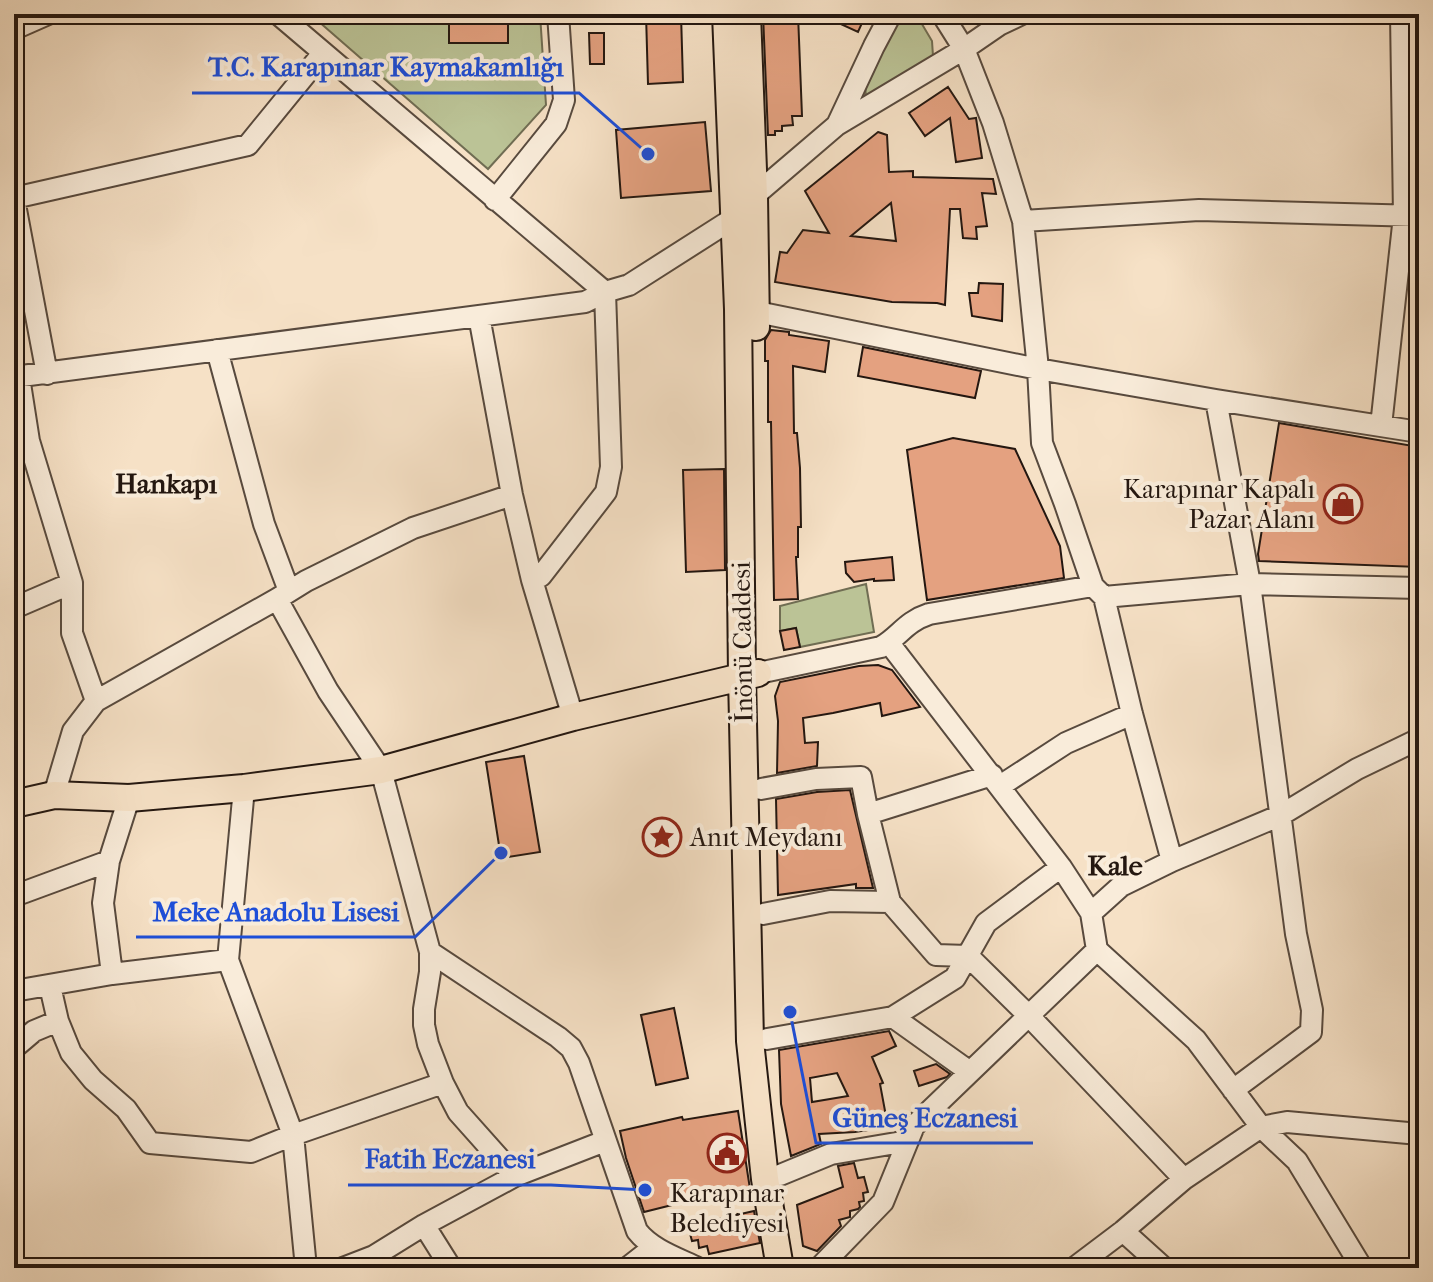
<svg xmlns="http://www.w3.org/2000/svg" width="1433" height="1282" font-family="'IM FELL French Canon',serif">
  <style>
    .green { fill: #bbc396; stroke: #706d53; stroke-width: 2 }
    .building { fill: #e4a180; stroke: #241710; stroke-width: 2; fill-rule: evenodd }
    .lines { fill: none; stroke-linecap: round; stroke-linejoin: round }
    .minor-casing { stroke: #584a3e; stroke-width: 24 }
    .major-casing { stroke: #241710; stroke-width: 30 }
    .minor { stroke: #f9ecda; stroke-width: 20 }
    .major { stroke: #f6e1c6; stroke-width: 26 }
    .labels { text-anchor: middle; stroke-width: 8; stroke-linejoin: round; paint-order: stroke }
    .poi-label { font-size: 26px; fill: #241710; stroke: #f9ecda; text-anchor: end }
    .street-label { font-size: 26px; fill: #241710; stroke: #f9ecda }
    .neighbourhood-label { font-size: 28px; font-weight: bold; fill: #241710; stroke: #f9ecda }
    .leader { fill: none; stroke: #1d4ed8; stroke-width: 3 }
    .callout-dot { fill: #1d4ed8; stroke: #f9ecda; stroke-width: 3 }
    .callout-label { font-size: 28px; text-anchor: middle; font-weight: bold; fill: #1d4ed8; stroke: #f9ecda; stroke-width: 8; stroke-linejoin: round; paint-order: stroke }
  </style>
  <rect width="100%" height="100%" fill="#f6e1c6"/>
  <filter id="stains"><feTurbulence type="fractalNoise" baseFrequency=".0025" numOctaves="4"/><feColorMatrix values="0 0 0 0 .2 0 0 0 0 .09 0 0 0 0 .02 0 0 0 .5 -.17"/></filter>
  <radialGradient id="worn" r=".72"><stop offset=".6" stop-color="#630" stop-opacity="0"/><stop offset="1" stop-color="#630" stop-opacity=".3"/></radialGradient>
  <path class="green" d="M310,14H540L546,105L488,169Z
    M901,14H916L932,41L933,56L884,89L866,98L865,83Z
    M866,584L874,632L800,647L796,628L780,631V606Z"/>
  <path class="building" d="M449,14H508V43H449Z
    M646,14H681L683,82L648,84Z
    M763,14H798L802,116H792L793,125L782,126V131H775V135H768Z
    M819,14H866L858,32Z
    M589,33H604V64H590Z
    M948,87L969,119L976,118L982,158L956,162L950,118L925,136L909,113Z
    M705,122L711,191L621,198L616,130Z
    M878,132L887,135L889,172L913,171V177L993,179L996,194L982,193L987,226L976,227L977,239L963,238L960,209H950L945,305L937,303L892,302L775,282L780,252L787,253L803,230L829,233L805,191ZM891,203L896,241L851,236Z
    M979,283L1003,284L1002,321L972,316L969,293H978Z
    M771,330L789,332V335L829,341L825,372L793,366L794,433H797L800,468L801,527H798V557H796L798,599L774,600L771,422H768V361H765V340Z
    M863,347L981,371L975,398L858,376Z
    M1279,423L1419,447V567L1259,561L1258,554Z
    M953,438L1015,449L1060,546L1064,578L927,600L907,450Z
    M724,469L725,570L686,572L683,470Z
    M892,557L894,580L874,581V579L854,582L846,573L845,562Z
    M796,628L800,647L784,650L780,631Z
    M878,665L892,670L920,707L882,716L880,703L833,713L803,718L805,743L818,742L817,766L777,773L778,721L775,696L780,682L859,666Z
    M524,756L540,852L501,858L486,762Z
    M850,790L873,888H856V884L778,895L776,799L817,792Z
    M674,1008L688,1078L656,1085L641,1015Z
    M889,1031L896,1046L872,1057L883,1083L880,1084L888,1127L855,1132L819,1134L821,1144L791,1156L781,1104L779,1050ZM837,1073L848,1096L812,1102L810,1078Z
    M936,1064L950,1074L947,1077L919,1086L914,1071Z
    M738,1111L750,1189L700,1198L644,1212L626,1158L620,1131L682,1117L683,1120Z
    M854,1163L858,1178L864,1177L868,1192L863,1193L864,1201L859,1202L860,1207L858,1209L850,1211V1217L839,1220L841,1226L817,1251L803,1246L797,1205L843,1187L838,1166Z
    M754,1211L760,1243L709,1254L707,1246L699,1248L698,1240L692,1241L688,1226Z"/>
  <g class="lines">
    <g class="minor-casing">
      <path id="minor" d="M278,14L605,292L611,467L606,492L541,576L532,580L573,717
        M942,14L964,49L993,123L1023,221L1038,369L1042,443L1065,504L1093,586
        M14,29L48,14
        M837,125L874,46L891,14
        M14,198L248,145L323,53
        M14,199L47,374
        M495,200L556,124L564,100L558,14
        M1023,221L1199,210L1419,216
        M742,309L1038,369L1216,400L1419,432
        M479,316L512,495L532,580
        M217,350L264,524L289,591
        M14,377L585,302L605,292L629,285L734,218L754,196L837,125L964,49L999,25L1022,14
        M19,377L29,441L72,583V633L96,701
        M1216,400L1250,584L1296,934L1312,1010L1311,1032L1233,1090
        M1381,426L1404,216L1401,14
        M1104,597L1132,714L1172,861
        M277,599L328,691L381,770L430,952L558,1037L571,1048L579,1063L637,1231C652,1250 677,1258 698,1268
        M14,608L72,583
        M889,643L1061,867L1091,913L1097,950L1196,1040L1261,1127L1297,1161L1362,1268
        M758,673L881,647C900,636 905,622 929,614L1093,586L1104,597L1250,584L1419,588
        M1000,786L1066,743L1132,714
        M244,788L228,960L293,1135L306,1268
        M761,789L816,779L861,777L868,814L992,775
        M54,795L73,731L96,701L277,599L306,581L413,528L512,495
        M868,814L890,902
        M14,896L109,861
        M1091,913L1121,886L1172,861L1281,815L1357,769L1419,739
        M763,914L830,901L890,902L936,955L968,956L1030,1017L1184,1179
        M430,952V972L424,1009V1025L428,1044L443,1083L458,1112L515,1176
        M112,974L103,903L109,861L129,798
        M50,986L58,1021L71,1053L93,1080L126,1109L150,1143L251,1152L293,1135L443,1083
        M14,991L112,974L228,960
        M893,1017L970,1072
        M767,1039L893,1017L955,978L986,923L1061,867
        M14,1048L34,1031L58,1021
        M780,1175L831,1154L908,1141
        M424,1225L451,1268
        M1123,1231L1164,1268
        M343,1268L374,1256L424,1225L515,1176L605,1141
        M627,1268L654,1247
        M819,1268L883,1202L914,1126L1097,950
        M1074,1268L1123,1231L1184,1179L1261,1127L1287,1122L1419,1134"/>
    </g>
    <g class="major-casing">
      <path id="major" d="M726,14L738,309L742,676L750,1041L765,1179L780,1268
        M747,14L754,196L756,327
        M14,804L54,795L129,798L244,788L381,770L573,717L758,673"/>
    </g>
    <use href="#minor" class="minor"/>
    <use href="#major" class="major"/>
  </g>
  <defs>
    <g id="shop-ring" transform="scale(2)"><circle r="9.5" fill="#f9ecda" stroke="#8f2418" stroke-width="1.5"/><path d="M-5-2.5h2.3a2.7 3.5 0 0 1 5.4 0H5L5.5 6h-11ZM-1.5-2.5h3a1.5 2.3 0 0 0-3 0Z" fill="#8f2418"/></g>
    <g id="sight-ring" transform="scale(2)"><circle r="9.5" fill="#f9ecda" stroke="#8f2418" stroke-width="1.5"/><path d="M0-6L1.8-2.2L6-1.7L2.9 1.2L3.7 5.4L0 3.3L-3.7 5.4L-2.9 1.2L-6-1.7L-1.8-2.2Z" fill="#8f2418"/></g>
    <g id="civic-ring" transform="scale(2)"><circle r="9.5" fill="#f9ecda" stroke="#8f2418" stroke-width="1.5"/><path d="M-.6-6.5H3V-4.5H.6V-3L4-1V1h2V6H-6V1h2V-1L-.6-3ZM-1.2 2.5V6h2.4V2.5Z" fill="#8f2418"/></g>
  </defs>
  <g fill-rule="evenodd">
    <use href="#shop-ring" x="1343" y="504"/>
    <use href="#sight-ring" x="662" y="837"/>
    <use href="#civic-ring" x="727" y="1153"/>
  </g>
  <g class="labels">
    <g class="poi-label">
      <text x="1315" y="498">Karapınar Kapalı<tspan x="1315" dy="30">Pazar Alanı</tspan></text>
      <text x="690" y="846" text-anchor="start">Anıt Meydanı</text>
      <text x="727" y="1202" text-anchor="middle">Karapınar<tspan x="727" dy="30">Belediyesi</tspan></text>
    </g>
    <g class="street-label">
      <text transform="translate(742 642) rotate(-91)" y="9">İnönü Caddesi</text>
    </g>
    <g class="neighbourhood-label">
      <text x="166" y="493">Hankapı</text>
      <text x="1115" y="875">Kale</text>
    </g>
  </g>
  <path class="leader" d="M648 154L579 93H192M501 853L415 937H136M790 1012L816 1143H1033M645 1190L551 1185H348"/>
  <g class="callout-dot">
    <circle cx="648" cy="154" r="8"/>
    <circle cx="501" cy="853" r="8"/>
    <circle cx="790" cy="1012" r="8"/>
    <circle cx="645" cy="1190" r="8"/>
  </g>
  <g class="callout-label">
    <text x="386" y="76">T.C. Karapınar Kaymakamlığı</text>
    <text x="276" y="921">Meke Anadolu Lisesi</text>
    <text x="925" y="1127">Güneş Eczanesi</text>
    <text x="450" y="1168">Fatih Eczanesi</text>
  </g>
  <rect width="1433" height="1282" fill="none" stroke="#f6e1c6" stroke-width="48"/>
  <rect x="16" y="16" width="1401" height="1250" fill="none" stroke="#241710" stroke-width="4"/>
  <rect x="24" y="24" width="1385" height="1234" fill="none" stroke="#241710" stroke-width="2"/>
  <rect width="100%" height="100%" filter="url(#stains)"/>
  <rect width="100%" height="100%" fill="url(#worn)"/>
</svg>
